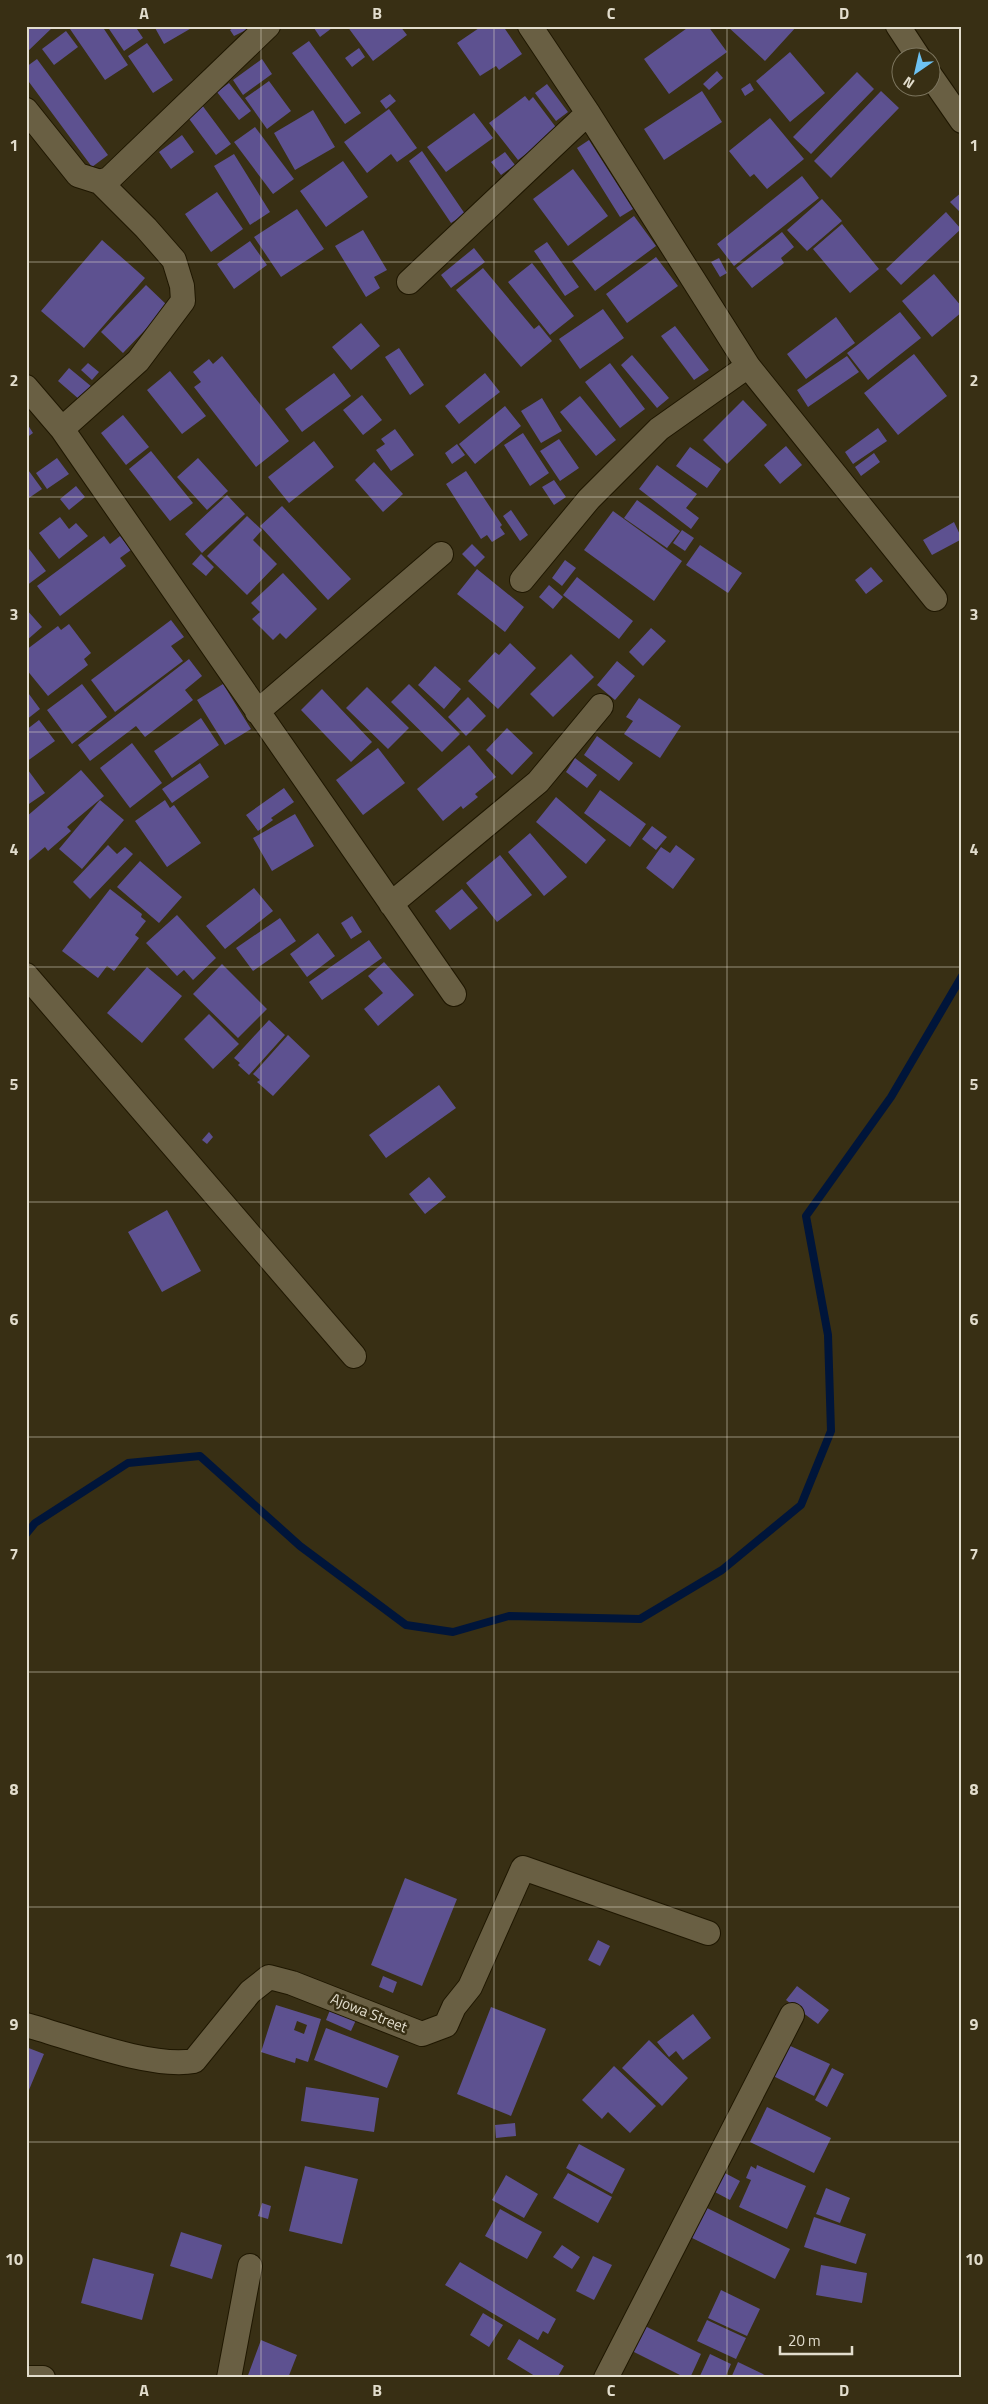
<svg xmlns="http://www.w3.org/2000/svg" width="988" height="2404" font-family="'Titillium Web',sans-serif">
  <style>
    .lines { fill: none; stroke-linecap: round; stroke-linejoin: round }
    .stream { stroke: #00153a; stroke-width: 8 }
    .building { fill: #5d5190; fill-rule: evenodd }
    .minor-casing { stroke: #1f1700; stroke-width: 26 }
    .minor { stroke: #695f43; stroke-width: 24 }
    .grid { fill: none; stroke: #e2ddcd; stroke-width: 1; stroke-opacity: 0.55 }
    .labels { text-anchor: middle; stroke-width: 5; stroke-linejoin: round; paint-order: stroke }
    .street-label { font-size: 15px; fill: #e2ddcd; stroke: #382f14 }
    .neatline { fill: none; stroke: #e2ddcd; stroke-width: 2 }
    .grid-label { font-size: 16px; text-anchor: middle; font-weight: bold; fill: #e2ddcd }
  </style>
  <rect width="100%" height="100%" fill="#382f14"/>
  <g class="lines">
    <path class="stream" d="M26,1534L35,1523L128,1463L200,1456L300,1546L406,1625L453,1632L509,1616L640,1619L722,1570L801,1505L831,1431L828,1335L806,1216L891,1097L962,976"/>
  </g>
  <path class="building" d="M26,26H54L26,53Z
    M74,26H102L128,65L105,80L70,29Z
    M107,26H135L143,38L124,51Z
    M154,26H195L164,44Z
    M236,26H247L248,29L234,36L230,30Z
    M316,26H331L332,28L320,37L314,28Z
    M347,26H400L407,35L373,61Z
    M482,26H503L522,54L499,70L496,66L480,76L457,43Z
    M690,26H708L727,52L669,94L644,59Z
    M727,26H797L765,61Z
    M66,31L78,47L54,65L42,49Z
    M309,41L361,113L345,124L292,53Z
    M147,43L173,80L153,93L128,56Z
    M359,48L365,57L352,67L345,58Z
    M790,52L825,93L790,122L756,81Z
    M37,59L108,155L92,167L26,78V67Z
    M262,59L272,74L243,95L233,80Z
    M717,71L723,78L709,90L703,84Z
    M857,72L874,89L811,154L793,137Z
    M269,81L291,111L267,129L245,98Z
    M229,83L251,111L239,120L217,92Z
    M750,83L754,90L745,96L741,89Z
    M547,84L568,112L556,121L535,93Z
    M702,91L722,122L664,160L644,129Z
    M881,91L899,108L831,178L814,161Z
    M390,94L396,101L386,109L380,101Z
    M525,96L529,101L533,97L558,130L518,160L489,123Z
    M202,105L231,144L216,155L187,116Z
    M389,109L417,148L397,162L391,154L367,173L344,142Z
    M313,110L335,147L295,170L274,133Z
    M474,113L493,138L446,172L427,147Z
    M770,118L804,159L767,189L754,174L750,177L729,151Z
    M255,127L294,179L273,194L234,142Z
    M182,135L194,152L171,169L159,152Z
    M589,140L633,209L620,217L577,148Z
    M422,151L465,214L451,223L409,161Z
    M505,152L515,165L501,175L491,162Z
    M234,154L270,212L250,225L214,166Z
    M343,161L368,197L326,227L300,191Z
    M573,169L608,216L568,246L533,199Z
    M802,176L819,198L734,266L717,244Z
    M217,192L243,229L211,252L185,214Z
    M962,192V214L950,202Z
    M822,199L842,221L807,251L787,230Z
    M297,209L324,249L281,277L254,237Z
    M946,212L961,229L901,285L886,269Z
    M634,216L656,246L595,291L572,261Z
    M842,224L879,269L850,293L813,249Z
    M363,230L387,270L374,277L380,288L366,297L335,246Z
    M782,232L794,247L781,258L784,263L752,288L736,268Z
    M102,240L145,278L84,348L41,311Z
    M250,241L267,265L234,289L217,264Z
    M547,242L579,287L565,296L534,251Z
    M474,248L485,262L451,288L441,275Z
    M656,257L678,286L627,323L606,294Z
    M719,258L727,273L720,277L711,262Z
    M532,263L574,316L550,335L508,282Z
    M483,268L534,329L539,325L552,341L521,367L456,290Z
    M934,274L962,307V312L932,337L902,301Z
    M146,285L168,306L123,353L101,332Z
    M603,309L624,338L580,369L559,339Z
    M900,312L921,338L868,380L847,353Z
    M836,317L855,343L806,379L787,354Z
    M361,323L380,346L351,370L332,347Z
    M675,326L709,370L694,380L661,336Z
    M399,348L424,385L410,395L385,357Z
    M914,354L947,396L898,435L864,393Z
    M632,355L669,398L657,408L621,365Z
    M222,356L289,441L256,467L194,387L201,382L193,372L209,359L213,364Z
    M847,356L859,372L808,407L797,390Z
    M88,363L99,372L92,380L81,370Z
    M610,363L645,409L620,428L585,382Z
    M69,368L92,387L80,400L58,381Z
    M170,371L206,416L182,434L147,390Z
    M334,373L351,396L302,432L285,409Z
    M485,373L500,392L459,424L445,406Z
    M362,395L382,420L363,435L343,410Z
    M580,396L616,440L596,456L560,412Z
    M542,398L562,431L541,443L521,411Z
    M743,400L767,425L727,464L703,440Z
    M505,406L521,426L475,464L459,444Z
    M123,415L149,447L126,465L101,433Z
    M26,422L33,433L26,438Z
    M878,428L887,441L853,464L845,452Z
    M395,429L414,455L391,471L376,450L385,444L381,439Z
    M523,433L549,473L530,486L504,445Z
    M559,439L579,468L560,481L540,451Z
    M314,441L334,467L289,503L268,477Z
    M457,444L465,455L452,464L445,453Z
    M786,446L802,465L780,484L764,465Z
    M690,447L721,469L707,488L676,466Z
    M151,451L193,503L170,521L129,469Z
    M874,453L880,462L861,476L855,467Z
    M57,458L69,474L47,489L36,473Z
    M198,458L228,491L207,510L177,477Z
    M374,462L403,494L383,512L355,480Z
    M657,465L697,494L686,508L699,518L691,529L639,489Z
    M26,467L42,489L26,500Z
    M466,471L502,525L500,527L505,534L492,542L487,535L481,539L446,484Z
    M554,480L566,497L554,505L542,487Z
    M76,486L85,497L69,510L60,499Z
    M227,495L245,514L202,553L185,534Z
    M637,500L680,531L667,548L624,518Z
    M282,506L351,579L328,600L260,526Z
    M511,510L528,535L520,541L503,516Z
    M613,511L682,561L654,601L584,550Z
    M247,516L262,530L253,540L277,564L247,595L207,556Z
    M60,517L69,529L76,523L88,536L59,559L39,533Z
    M954,522L962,539L932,555L923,540Z
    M682,530L694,538L685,551L673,543Z
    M104,536L110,544L120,536L131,550L120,558L126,566L60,616L37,586Z
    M472,544L485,557L475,567L462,554Z
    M26,545L46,571L26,586Z
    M700,545L742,573L728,593L686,565Z
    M201,554L214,567L206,576L192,564Z
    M565,560L576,568L562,586L552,578Z
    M871,567L883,581L866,594L855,580Z
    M477,569L524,607L505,632L457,594Z
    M283,573L317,609L286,639L280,633L273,640L252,619L260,612L251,603Z
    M577,577L633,621L619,639L563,595Z
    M549,585L563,597L553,609L539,597Z
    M26,609L42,627L26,641Z
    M171,620L184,637L171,646L183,661L115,712L91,680Z
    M69,624L91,653L84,659L88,665L48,696L26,669V650L58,626L61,630Z
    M651,628L666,641L643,666L629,652Z
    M510,643L536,668L498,709L468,681L495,652L499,655Z
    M571,654L594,677L553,717L530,694Z
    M189,659L202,676L185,690L193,700L145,737L136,726L90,761L78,745Z
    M617,661L635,676L615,700L597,685Z
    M435,666L461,689L444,709L418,685Z
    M82,684L107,717L72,744L47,710Z
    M223,684L251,729L225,745L197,700Z
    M409,684L460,734L442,752L391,702Z
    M367,687L409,728L388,749L346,708Z
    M322,689L372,742L351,762L301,710Z
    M26,690L40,709L26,720Z
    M468,697L486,716L466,736L448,717Z
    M639,698L681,726L660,758L624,734L633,721L626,717Z
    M201,718L219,745L172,778L154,751Z
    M39,720L55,741L26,762V730Z
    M507,728L533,753L512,775L486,750Z
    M597,736L633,763L619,781L584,755Z
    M132,743L162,783L130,808L100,768Z
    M469,745L496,777L475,794L478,797L463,809L461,806L443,821L417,789Z
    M378,748L405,783L363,815L336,780Z
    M575,758L597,775L587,788L566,772Z
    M200,763L209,777L172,803L162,789Z
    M28,770L45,793L26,806V771Z
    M81,770L104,796L67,827L71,831L48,851L45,847L26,863V817Z
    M284,788L294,802L271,818L273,820L258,831L246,815Z
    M600,790L646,824L630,847L584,813Z
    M556,797L606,840L586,864L536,822Z
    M100,800L124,820L82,869L59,849Z
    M165,800L170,808L174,805L201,843L167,867L135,821Z
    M295,814L314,846L272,871L253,838Z
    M652,826L667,837L656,850L642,839Z
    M530,833L567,877L544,896L508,852Z
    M108,845L117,854L125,847L133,854L90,899L73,882Z
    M676,845L695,859L673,889L646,868L661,847L670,853Z
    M500,855L532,895L497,922L466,883Z
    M140,861L182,897L159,923L117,887Z
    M254,888L273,911L225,949L206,926Z
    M110,889L142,914L141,917L146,921L135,935L139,938L114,971L107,966L98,978L62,951Z
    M462,889L478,908L450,930L435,911Z
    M177,915L216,958L193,980L184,970L177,976L146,943Z
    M352,916L362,932L351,939L341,923Z
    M280,918L296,941L253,971L236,948Z
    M318,933L335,956L307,977L290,954Z
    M369,940L382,958L322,1000L309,982Z
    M384,962L414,995L378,1026L364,1009L383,993L368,976Z
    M222,964L267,1009L238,1038L193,994Z
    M147,967L182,996L142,1043L107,1013Z
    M209,1014L239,1044L213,1069L184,1039Z
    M269,1020L285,1035L249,1075L238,1065L240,1063L234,1058Z
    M288,1035L310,1056L273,1096L257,1082L260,1080L253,1074Z
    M439,1085L456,1108L386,1158L369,1135Z
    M209,1132L213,1137L207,1144L202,1140Z
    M429,1177L446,1197L425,1214L409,1194Z
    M167,1210L201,1271L162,1292L128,1232Z
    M405,1878L457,1899L422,1986L371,1965Z
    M598,1940L610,1946L600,1966L588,1960Z
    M383,1976L397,1982L393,1993L379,1987Z
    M797,1986L829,2010L818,2024L786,2000Z
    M276,2005L321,2019L308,2062L296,2058L295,2063L261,2052ZM297,2021L307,2025L304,2034L294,2030Z
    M491,2007L546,2029L511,2116L457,2094Z
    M330,2010L356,2020L351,2031L326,2020Z
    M693,2014L711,2038L683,2060L676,2051L669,2057L657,2042Z
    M326,2028L399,2056L387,2088L314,2060Z
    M649,2040L688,2078L662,2106L622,2068Z
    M786,2044L830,2064L814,2096L771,2075Z
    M26,2047L44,2054L26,2097Z
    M614,2066L656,2106L630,2133L608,2112L602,2119L582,2100Z
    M832,2068L844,2074L827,2107L815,2100Z
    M306,2087L379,2098L374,2132L301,2121Z
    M767,2107L831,2138L814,2173L750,2142Z
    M515,2123L516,2136L496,2138L495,2125Z
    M579,2144L625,2169L612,2194L566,2168Z
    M757,2165L806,2186L787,2229L739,2207L751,2180L746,2178L751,2166L756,2169Z
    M305,2166L358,2179L342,2244L289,2231Z
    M723,2172L740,2181L730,2200L713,2191Z
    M568,2173L612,2197L598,2223L553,2198Z
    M506,2175L538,2194L524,2218L492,2200Z
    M826,2188L850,2198L840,2223L816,2214Z
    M262,2203L271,2206L268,2219L258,2216Z
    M697,2203L790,2249L775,2279L682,2233Z
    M500,2209L542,2232L527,2259L485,2236Z
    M814,2217L866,2234L856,2264L804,2247Z
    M181,2232L222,2245L212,2279L170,2266Z
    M562,2245L580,2257L572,2269L553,2257Z
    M593,2256L612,2265L594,2300L576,2291Z
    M93,2258L154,2274L142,2320L81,2303Z
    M460,2262L556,2319L548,2334L543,2331L538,2340L445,2285Z
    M821,2265L867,2273L862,2303L816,2295Z
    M721,2290L760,2309L747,2336L708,2318Z
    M483,2313L503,2325L489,2347L470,2335Z
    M707,2320L746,2338L736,2359L697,2341Z
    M645,2326L701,2354L690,2378H686L632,2351Z
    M519,2339L564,2366L557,2378H538L507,2359Z
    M261,2340L297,2355L288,2378H247Z
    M710,2354L731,2364L725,2378H699Z
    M738,2362L771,2378H731Z"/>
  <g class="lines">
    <g class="minor-casing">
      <path id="minor" d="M530,26L588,113L748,366L935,599
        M898,26L919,58
        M930,75L962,121
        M26,110L78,175L100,182L109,179L268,26
        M409,282L588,113
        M26,387L62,429L454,994
        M62,429L138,361L183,301L182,286L174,260L146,228L100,182
        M522,580L589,499L659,429L748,366
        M257,712L441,554
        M391,904L538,782L601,706
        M26,975L354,1356
        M26,2025C70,2037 151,2069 194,2061L250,1992L269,1977L292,1983L422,2034L446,2025L454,2007L470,1987L523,1868L708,1933
        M26,2378H43
        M229,2378L250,2266
        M606,2378L792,2015"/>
    </g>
    <use href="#minor" class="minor"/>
  </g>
  <path class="grid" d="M261,26V2378M494,26V2378M727,26V2378M26,262H962M26,497H962M26,732H962M26,967H962M26,1202H962M26,1437H962M26,1672H962M26,1907H962M26,2142H962"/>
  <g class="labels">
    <g class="street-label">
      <text transform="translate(369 2013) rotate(22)" y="5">Ajowa Street</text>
    </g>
  </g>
  <rect width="988" height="2404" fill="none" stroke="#382f14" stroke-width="55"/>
  <g transform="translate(916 72) rotate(214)"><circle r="24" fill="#382f14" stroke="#7c755e"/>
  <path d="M0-4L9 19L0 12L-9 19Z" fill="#6dc2f3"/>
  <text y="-8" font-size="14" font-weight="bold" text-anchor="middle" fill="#e2ddcd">N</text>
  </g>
  <path d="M780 2346v8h72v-8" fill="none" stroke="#e2ddcd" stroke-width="2.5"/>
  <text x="788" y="2346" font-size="15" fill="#e2ddcd" stroke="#382f14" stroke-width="4" paint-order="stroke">20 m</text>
  <rect x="28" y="28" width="932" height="2348" class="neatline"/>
  <g class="grid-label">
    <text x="144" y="19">A</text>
    <text x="377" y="19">B</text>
    <text x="611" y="19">C</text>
    <text x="844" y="19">D</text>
    <text x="14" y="151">1</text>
    <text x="974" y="151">1</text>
    <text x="14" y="386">2</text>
    <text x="974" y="386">2</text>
    <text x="14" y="620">3</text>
    <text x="974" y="620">3</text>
    <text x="14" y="855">4</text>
    <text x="974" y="855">4</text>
    <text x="14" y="1090">5</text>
    <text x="974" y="1090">5</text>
    <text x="14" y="1325">6</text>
    <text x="974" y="1325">6</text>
    <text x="14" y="1560">7</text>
    <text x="974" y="1560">7</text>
    <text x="14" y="1795">8</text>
    <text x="974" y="1795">8</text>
    <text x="14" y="2030">9</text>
    <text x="974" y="2030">9</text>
    <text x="14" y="2265">10</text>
    <text x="974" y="2265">10</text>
    <text x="144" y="2396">A</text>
    <text x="377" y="2396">B</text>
    <text x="611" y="2396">C</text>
    <text x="844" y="2396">D</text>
  </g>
</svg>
